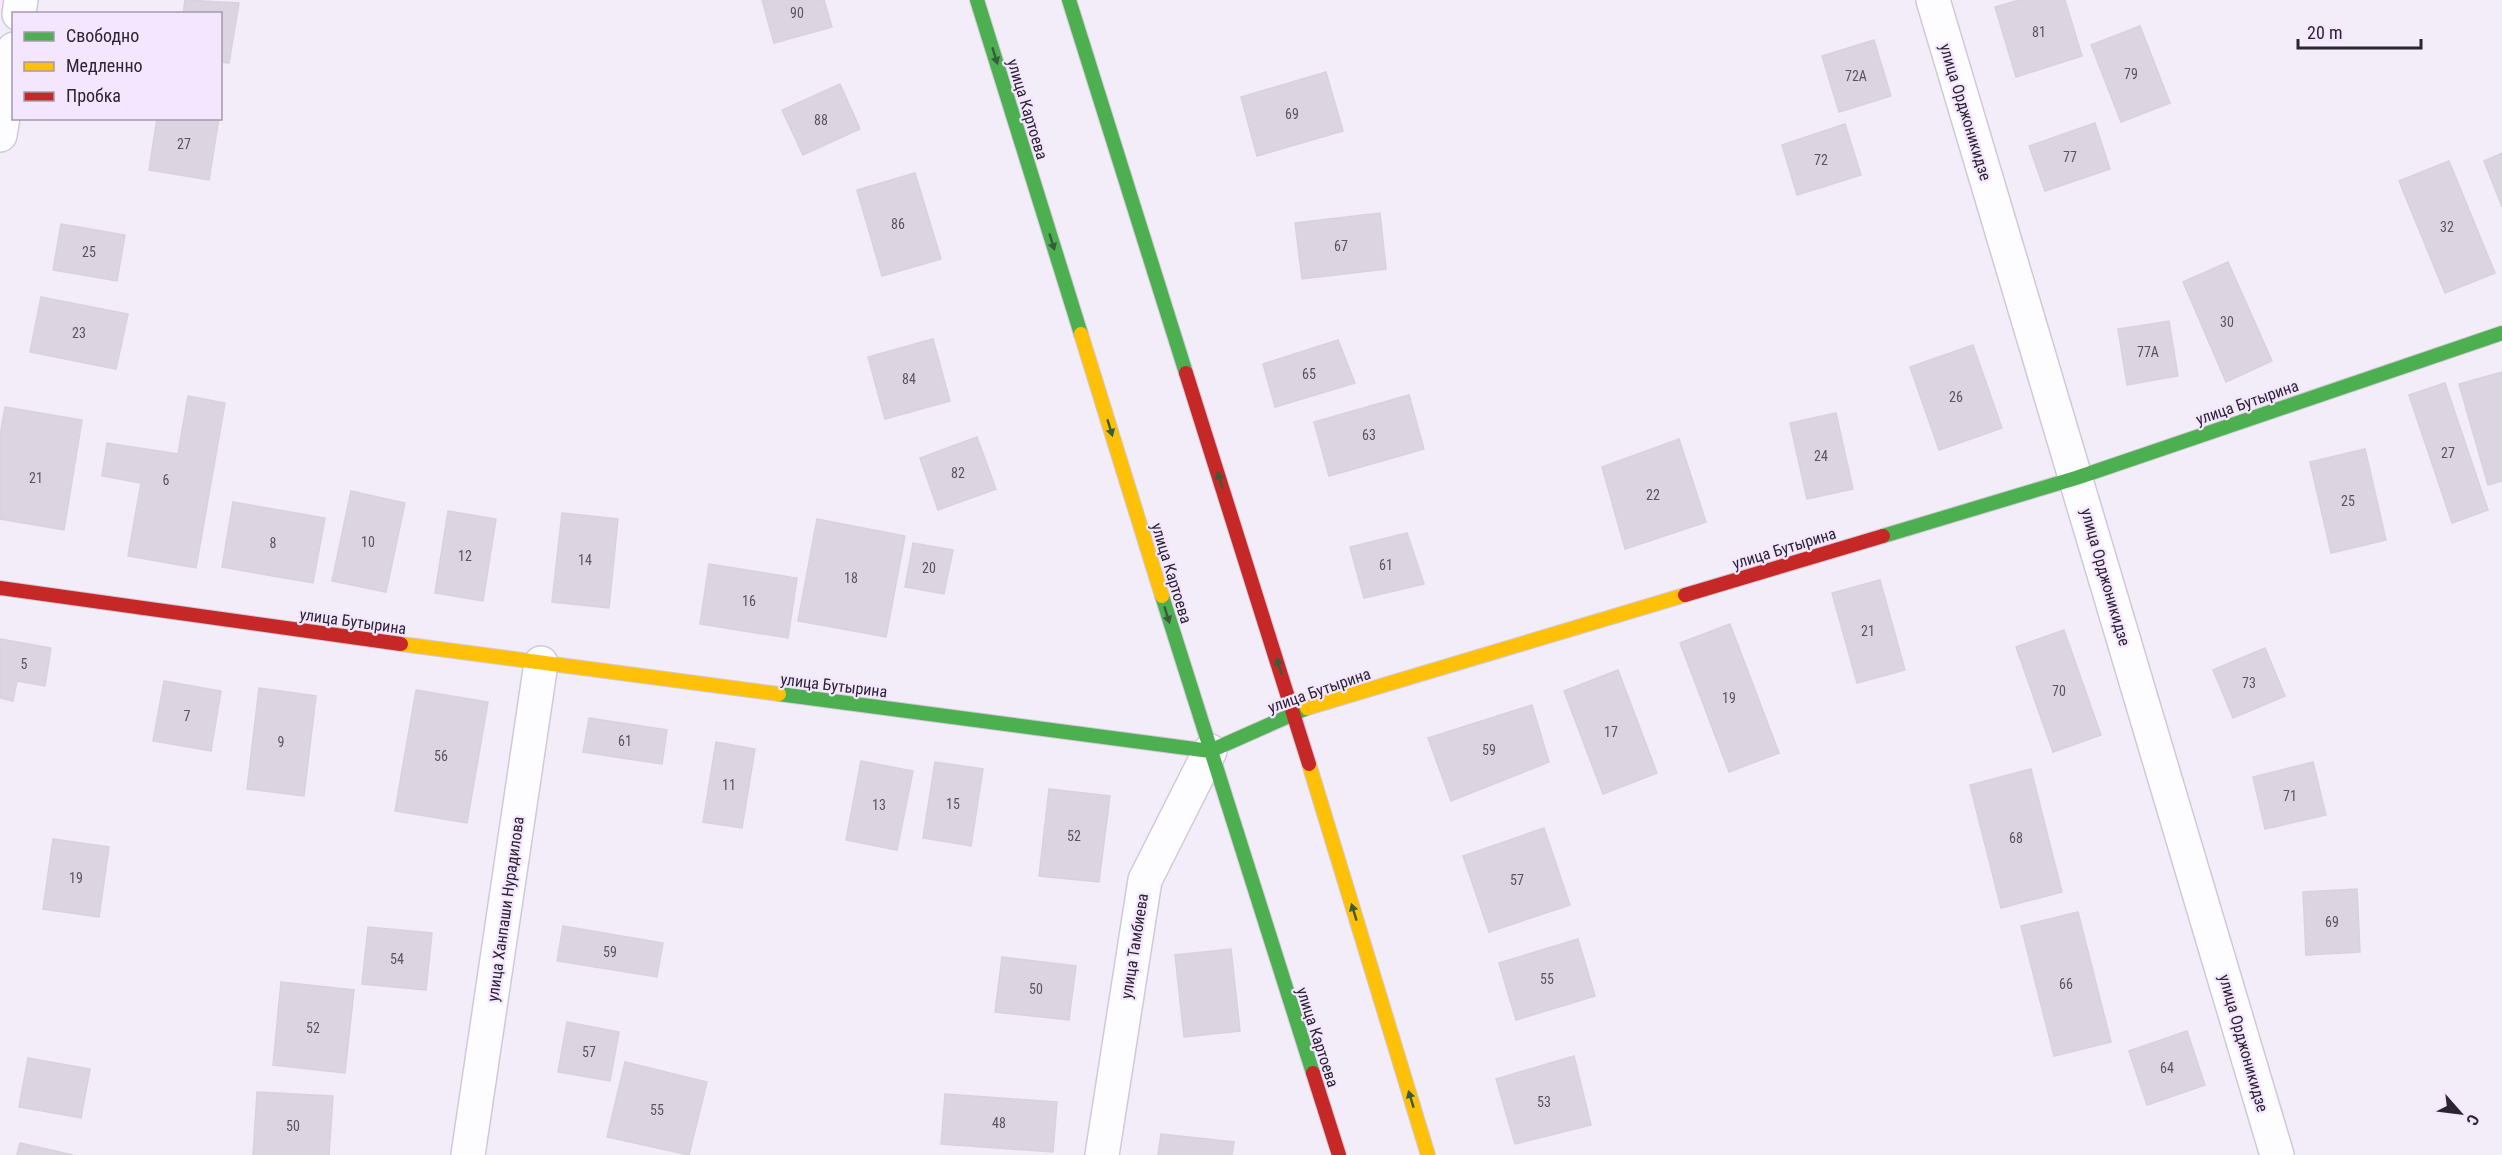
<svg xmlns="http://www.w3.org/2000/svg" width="2502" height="1155" font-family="'Roboto Condensed',sans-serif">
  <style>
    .building { fill: #dcd5e1; stroke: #d8d2dd; stroke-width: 1.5 }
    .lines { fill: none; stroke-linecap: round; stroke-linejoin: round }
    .street-casing { stroke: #d1cad6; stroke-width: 36 }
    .fast-casing { stroke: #d1cad6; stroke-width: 16 }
    .slow-casing { stroke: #d1cad6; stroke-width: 16 }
    .jam-casing { stroke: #d1cad6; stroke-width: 16 }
    .street { stroke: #fdfcfe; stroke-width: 33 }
    .fast { stroke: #4caf50; stroke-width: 14 }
    .slow { stroke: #ffc107; stroke-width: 14 }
    .jam { stroke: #c62828; stroke-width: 14 }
    .oneway { fill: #385c3d }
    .labels { text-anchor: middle; stroke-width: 4.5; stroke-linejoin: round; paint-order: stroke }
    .number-label { font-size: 14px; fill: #5a545f }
    .street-label { font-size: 16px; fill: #2b2530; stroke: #f4e6ff }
  </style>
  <rect width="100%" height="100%" fill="#f3ecf9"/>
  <path class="building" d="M185,0L239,3L229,63L220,62V14H183Z
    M762,0H824L832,27L774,43Z
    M2019,0H2065L2082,56L2016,77L1995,7Z
    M2140,26L2170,103L2121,122L2091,45Z
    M1874,40L1891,96L1839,112L1822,56Z
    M1326,72L1343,131L1257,156L1241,97Z
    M840,84L860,129L803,155L782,110Z
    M157,118H219L209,180L149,170Z
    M2095,123L2110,169L2045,191L2029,146Z
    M1845,124L1861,175L1797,195L1782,145Z
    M2502,153V207L2484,161Z
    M2449,161L2495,273L2445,293L2399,181Z
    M915,173L941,259L882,276L857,190Z
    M1380,213L1386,269L1302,279L1295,223Z
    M61,224L125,235L117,281L53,270Z
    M2228,262L2272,361L2226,382L2183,282Z
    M41,297L128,314L116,369L30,352Z
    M2169,321L2178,376L2127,385L2118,329Z
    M933,339L950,401L885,419L868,357Z
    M1338,340L1355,383L1275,407L1263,364Z
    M1973,345L2002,428L1939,450L1910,367Z
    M2502,372V481L2488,485L2459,384Z
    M2445,383L2488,510L2452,523L2409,395Z
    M1409,395L1424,449L1329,476L1314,422Z
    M188,396L225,403L196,568L128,556L141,483L102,476L107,443L178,454Z
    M5,407L82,420L64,530L0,519V436Z
    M1836,413L1853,489L1807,499L1790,423Z
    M977,437L996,489L938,510L920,458Z
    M1679,439L1706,522L1625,549L1602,467Z
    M2365,449L2386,540L2331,553L2310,462Z
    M351,491L405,503L386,592L332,581Z
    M233,502L325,518L313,583L222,567Z
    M448,511L496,519L483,601L435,593Z
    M562,513L618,519L609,608L552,602Z
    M817,519L905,536L886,637L798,621Z
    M1407,533L1424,584L1364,598L1350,547Z
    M913,543L953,550L944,594L905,587Z
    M709,564L797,578L788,638L700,624Z
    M1880,580L1905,670L1857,683L1832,593Z
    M1730,624L1779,753L1729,772L1680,643Z
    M2064,630L2101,735L2053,752L2016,647Z
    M0,639L51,648L45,686L17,681L13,701L0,698Z
    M2265,648L2285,696L2233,718L2213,670Z
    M1618,670L1657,773L1603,794L1564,691Z
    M164,681L221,691L211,751L153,741Z
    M259,688L316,696L304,796L247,789Z
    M416,690L488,702L467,823L395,811Z
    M1532,705L1549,762L1451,801L1428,738Z
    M589,718L667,730L662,764L583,752Z
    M716,742L755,749L742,828L703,822Z
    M861,761L913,771L897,850L846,840Z
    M935,762L983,769L971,846L923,838Z
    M2313,762L2326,815L2265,829L2253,777Z
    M2031,769L2062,892L2001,908L1970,785Z
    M1049,789L1110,796L1099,882L1039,876Z
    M1544,828L1570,905L1489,932L1463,856Z
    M53,839L109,847L99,917L43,909Z
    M2357,889L2360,952L2306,955L2303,892Z
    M2078,912L2111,1042L2054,1056L2021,926Z
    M563,926L663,943L657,977L557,961Z
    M368,927L432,933L426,990L362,984Z
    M1578,939L1595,996L1516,1020L1499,963Z
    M1231,949L1240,1031L1184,1037L1175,955Z
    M1002,957L1076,966L1069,1020L995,1012Z
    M281,982L354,990L345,1073L273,1065Z
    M567,1022L619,1032L610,1081L558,1072Z
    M2187,1031L2205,1085L2147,1105L2129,1051Z
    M1574,1056L1591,1125L1515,1144L1496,1079Z
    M28,1058L90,1069L81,1118L19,1107Z
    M625,1062L707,1082L689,1155L607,1137Z
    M257,1092L333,1096L329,1155H253Z
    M945,1094L1057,1102L1053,1152L941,1144Z
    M1161,1134L1234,1142L1232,1155H1158Z
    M20,1143L73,1155H17Z"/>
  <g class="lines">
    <g class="street-casing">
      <path id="street" d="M1933,0L2277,1155
        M19,14L21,0
        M0,135L14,49
        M468,1155L541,663
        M1102,1155L1145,880L1210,751"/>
    </g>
    <g class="fast-casing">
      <path id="fast" d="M977,0L1081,334
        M1069,0L1186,373
        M1883,536L2076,478L2502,333
        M1162,596L1313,1073
        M779,694L1210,751L1307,708"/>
    </g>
    <g class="slow-casing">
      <path id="slow" d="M1081,334L1162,596
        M401,644L779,694
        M1307,708L1685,595
        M1309,764L1428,1155"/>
    </g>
    <g class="jam-casing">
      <path id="jam" d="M1186,373L1309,764
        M0,588L401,644
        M1685,595L1883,536
        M1313,1073L1339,1155"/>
    </g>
    <use href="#street" class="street"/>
    <use href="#fast" class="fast"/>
    <use href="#slow" class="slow"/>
    <use href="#jam" class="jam"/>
  </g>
  <defs><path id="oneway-solid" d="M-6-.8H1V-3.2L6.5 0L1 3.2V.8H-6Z" transform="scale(1.5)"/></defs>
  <g class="oneway">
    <use href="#oneway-solid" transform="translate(995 56) rotate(73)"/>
    <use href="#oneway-solid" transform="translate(1052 242) rotate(73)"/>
    <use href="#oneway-solid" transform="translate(1110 428) rotate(73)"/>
    <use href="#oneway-solid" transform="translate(1220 480) rotate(-107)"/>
    <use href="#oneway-solid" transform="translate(1167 615) rotate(73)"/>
    <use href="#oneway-solid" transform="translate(1279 666) rotate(-107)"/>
    <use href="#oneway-solid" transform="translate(1354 912) rotate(-107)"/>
    <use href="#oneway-solid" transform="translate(1411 1099) rotate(-107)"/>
  </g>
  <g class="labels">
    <g class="number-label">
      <text x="797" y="18">90</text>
      <text x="2039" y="37">81</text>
      <text x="2131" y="79">79</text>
      <text x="1856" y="81">72А</text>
      <text x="1292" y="119">69</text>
      <text x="821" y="125">88</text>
      <text x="184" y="149">27</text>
      <text x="2070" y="162">77</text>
      <text x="1821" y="165">72</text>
      <text x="898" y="229">86</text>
      <text x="2447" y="232">32</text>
      <text x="1341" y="251">67</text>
      <text x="89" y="257">25</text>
      <text x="2227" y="327">30</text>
      <text x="79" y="338">23</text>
      <text x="2148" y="357">77А</text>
      <text x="1309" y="379">65</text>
      <text x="909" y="384">84</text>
      <text x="1956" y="402">26</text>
      <text x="1369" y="440">63</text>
      <text x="2448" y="458">27</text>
      <text x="1821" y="461">24</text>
      <text x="958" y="478">82</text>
      <text x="36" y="483">21</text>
      <text x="166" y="485">6</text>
      <text x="1653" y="500">22</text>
      <text x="2348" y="506">25</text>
      <text x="368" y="547">10</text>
      <text x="273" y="548">8</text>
      <text x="465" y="561">12</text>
      <text x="585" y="565">14</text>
      <text x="1386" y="570">61</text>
      <text x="929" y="573">20</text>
      <text x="851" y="583">18</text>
      <text x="749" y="606">16</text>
      <text x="1868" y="636">21</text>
      <text x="24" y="669">5</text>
      <text x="2249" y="688">73</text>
      <text x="2059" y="696">70</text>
      <text x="1729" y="703">19</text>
      <text x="187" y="721">7</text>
      <text x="1611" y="737">17</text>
      <text x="625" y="746">61</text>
      <text x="281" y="747">9</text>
      <text x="1489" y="755">59</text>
      <text x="441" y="761">56</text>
      <text x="729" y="790">11</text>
      <text x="2290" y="801">71</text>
      <text x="953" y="809">15</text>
      <text x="879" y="810">13</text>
      <text x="1074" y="841">52</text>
      <text x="2016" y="843">68</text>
      <text x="76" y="883">19</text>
      <text x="1517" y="885">57</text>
      <text x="2332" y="927">69</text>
      <text x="610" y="957">59</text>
      <text x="397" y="964">54</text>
      <text x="1547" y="984">55</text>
      <text x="2066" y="989">66</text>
      <text x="1036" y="994">50</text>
      <text x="313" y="1033">52</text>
      <text x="589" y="1057">57</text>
      <text x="2167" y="1073">64</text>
      <text x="1544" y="1107">53</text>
      <text x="657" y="1115">55</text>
      <text x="999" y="1128">48</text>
      <text x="293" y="1131">50</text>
    </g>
    <g class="street-label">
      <text transform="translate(1028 109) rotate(73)" y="6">улица Картоева</text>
      <text transform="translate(1966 112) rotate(73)" y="6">улица Орджоникидзе</text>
      <text transform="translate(2247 402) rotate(-19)" y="6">улица Бутырина</text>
      <text transform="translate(1784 548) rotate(-17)" y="6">улица Бутырина</text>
      <text transform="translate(1172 573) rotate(73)" y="6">улица Картоева</text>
      <text transform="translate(2106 577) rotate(74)" y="6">улица Орджоникидзе</text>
      <text transform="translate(353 621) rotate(8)" y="6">улица Бутырина</text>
      <text transform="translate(834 685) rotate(7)" y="6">улица Бутырина</text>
      <text transform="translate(1319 690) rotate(-19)" y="6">улица Бутырина</text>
      <text transform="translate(505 909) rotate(-82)" y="6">улица Ханпаши Нурадилова</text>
      <text transform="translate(1134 946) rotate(-81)" y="6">улица Тамбиева</text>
      <text transform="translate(1318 1037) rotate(72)" y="6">улица Картоева</text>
      <text transform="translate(2244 1043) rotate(74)" y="6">улица Орджоникидзе</text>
    </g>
  </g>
  <rect x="12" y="12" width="210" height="108" fill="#f4e6ff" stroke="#a499ac" stroke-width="1.5"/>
  <rect x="24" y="32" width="30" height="9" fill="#4caf50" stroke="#a499ac" stroke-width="1.5"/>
  <text x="66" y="42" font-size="18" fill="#2b2530">Свободно</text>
  <rect x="24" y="62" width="30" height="9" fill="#ffc107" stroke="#a499ac" stroke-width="1.5"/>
  <text x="66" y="72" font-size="18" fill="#2b2530">Медленно</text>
  <rect x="24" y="92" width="30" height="9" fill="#c62828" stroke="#a499ac" stroke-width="1.5"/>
  <text x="66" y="102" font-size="18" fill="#2b2530">Пробка</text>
  <g transform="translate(2460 1113) rotate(118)" stroke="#f4e6ff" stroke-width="4.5" paint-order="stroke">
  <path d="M0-4.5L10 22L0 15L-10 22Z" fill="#2b2530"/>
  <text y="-9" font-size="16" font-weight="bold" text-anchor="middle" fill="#2b2530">С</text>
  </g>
  <path d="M2298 39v9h123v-9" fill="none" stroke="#2b2530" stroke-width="3"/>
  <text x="2307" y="39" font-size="18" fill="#2b2530" stroke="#f4e6ff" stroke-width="4.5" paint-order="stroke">20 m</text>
</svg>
